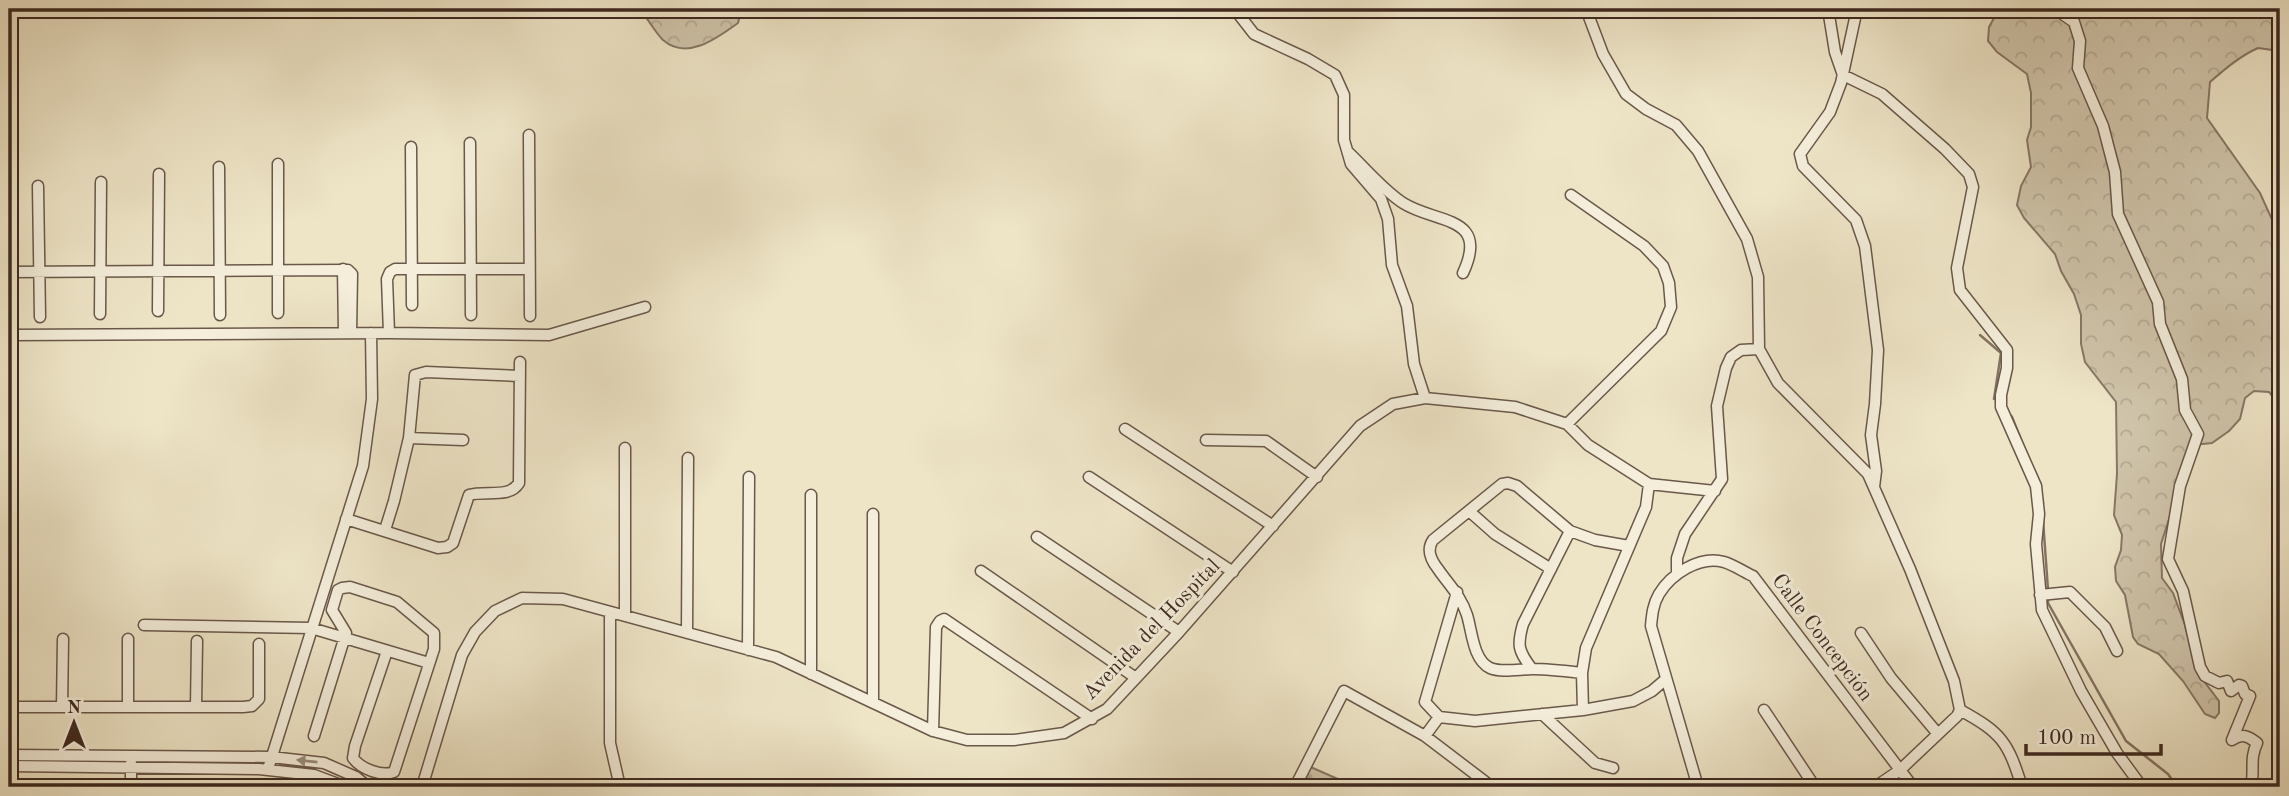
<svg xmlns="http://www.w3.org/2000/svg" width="2289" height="796" font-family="'Old Standard TT',serif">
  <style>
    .forest { fill: url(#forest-crowns); stroke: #877766; stroke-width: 2 }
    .cemetery { fill: url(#cemetery-stones); stroke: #877766; stroke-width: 2 }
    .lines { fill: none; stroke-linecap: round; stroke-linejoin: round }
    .stream { stroke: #847362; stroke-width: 2.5 }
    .minor-casing { stroke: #6a584a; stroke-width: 13 }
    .minor { stroke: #f4eedb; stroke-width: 10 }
    .oneway { fill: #998c7e }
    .labels { text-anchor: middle; stroke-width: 6; stroke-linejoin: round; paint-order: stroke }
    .street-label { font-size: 21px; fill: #3e2920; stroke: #f4eedb }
  </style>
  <defs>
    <pattern id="forest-crowns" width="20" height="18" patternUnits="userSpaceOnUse" patternTransform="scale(1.75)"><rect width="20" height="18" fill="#d0c5ab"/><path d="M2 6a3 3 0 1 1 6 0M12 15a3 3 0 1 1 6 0" fill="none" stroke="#b4a993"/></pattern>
    <pattern id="cemetery-stones" width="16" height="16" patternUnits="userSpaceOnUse" patternTransform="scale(1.75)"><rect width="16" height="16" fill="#d0c5ab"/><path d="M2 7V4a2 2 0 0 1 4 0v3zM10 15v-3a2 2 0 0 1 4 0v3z" fill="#b4a993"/></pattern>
  </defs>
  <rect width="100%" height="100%" fill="#eee5c7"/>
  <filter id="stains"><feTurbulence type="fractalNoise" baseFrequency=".00286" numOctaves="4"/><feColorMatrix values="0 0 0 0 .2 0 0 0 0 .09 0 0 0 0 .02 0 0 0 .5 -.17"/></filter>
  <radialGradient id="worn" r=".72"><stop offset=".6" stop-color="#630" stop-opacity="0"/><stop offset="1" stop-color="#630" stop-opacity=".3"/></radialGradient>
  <path class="forest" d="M639,9H741V11L738,23C717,38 687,61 663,40C654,31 648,18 639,9Z
    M1999,9H2280V51L2258,48C2240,56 2225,69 2210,82L2207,118L2260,193L2280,237V406L2269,392L2254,391L2245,398L2240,419L2229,431L2212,443L2193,445L2161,544L2162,578L2173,593L2185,625L2197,672L2219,701V713L2215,718L2205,714L2183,681L2159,654L2138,644L2133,637L2125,595L2116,581L2115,567L2121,550L2122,535L2114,515L2117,474L2116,402L2085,362L2081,344V315L2074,294L2061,271L2055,254L2024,218L2017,205L2021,186L2031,167L2027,140L2031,127V93L2027,74L1997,52L1988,41L1989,27Z"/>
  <path class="cemetery" d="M1306,765L1356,787H1297Z"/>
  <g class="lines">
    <path class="stream" d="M1980,335L2001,353L1994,399
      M2008,413L2012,417L2024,447
      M2040,489L2043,503
      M2043,520L2048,590
      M2048,597V603L2126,741L2168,774L2177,787"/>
    <g class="minor-casing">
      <path id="minor" d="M1238,9L1240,16L1254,34L1308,59L1335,75L1344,95V140L1351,164L1381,199L1388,219L1392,265L1407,306L1414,364L1425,398
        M1586,9L1603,54L1626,94L1646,109L1676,125L1698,151L1747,239L1758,277L1759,349L1778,383L1868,474L1910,569L1954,681L1960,710
        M1828,9L1835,52L1843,75L1882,94L1945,149L1969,174L1973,187L1957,268L1960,290L2007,350V368L2001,395V407L2036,486L2039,514L2036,544L2042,610L2081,691L2117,753L2142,787
        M1857,9L1841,83L1830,112L1800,154L1803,166L1856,220L1865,246L1878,350L1875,404L1871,435L1876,471L1874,487
        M2055,9L2074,22L2080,41L2078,68L2103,126L2115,172L2118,214L2158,302L2160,324L2182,379L2185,410L2198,434L2180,486L2168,559L2183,591L2200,667L2205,676L2219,683L2227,681L2231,691L2239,685L2242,686L2245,694L2250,696L2232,740C2242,733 2248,736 2257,743C2249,760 2255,770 2251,787
        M529,135L530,316
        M470,143L471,315
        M411,147L412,305
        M1348,152C1364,167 1384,191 1403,203C1436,224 1490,215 1463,273
        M219,167L220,315
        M38,186L40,317
        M343,269L344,333
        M9,272L348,270L352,274L351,333
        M158,311L159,174
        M278,313V164
        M100,314L101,182
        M389,333L387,279L390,272L395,269H529
        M9,335L389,333L549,335L645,307
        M1567,424L1661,331L1671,307L1669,283L1663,266L1644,246L1571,195
        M1125,429L1273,526
        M409,438L463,440
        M1206,440L1266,441L1317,477
        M1089,477L1233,572
        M811,495V674
        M1469,511L1495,534L1551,569
        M346,519L438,548L447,547L453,543L469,495C485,490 509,499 519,483L520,362
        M385,530L394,501L409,438L415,375L426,372L520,376
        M1037,537L1179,632
        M981,571L1136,678
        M1677,574V558L1685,534L1722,479L1717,406L1726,368L1731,357L1741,350L1759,349
        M1457,592L1425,702L1439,717L1475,721L1583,710L1633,701L1652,691L1666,679
        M2040,595L2070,592L2105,627L2117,651
        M610,612V743L620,787
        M625,616V448
        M144,625L311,628L429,663
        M687,633L688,458
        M1861,633L1891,678L1938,734
        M748,650L749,477
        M1532,669C1518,651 1517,645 1523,624L1570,531
        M1582,673C1565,671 1549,669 1533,669C1520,669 1501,673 1490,668C1473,660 1472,631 1467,615C1461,596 1449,585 1438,569C1431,560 1426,550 1433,540L1502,484L1508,483L1517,486L1570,531L1595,540L1629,546
        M873,702V514
        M9,707H243L252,706L259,699V644
        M62,707L63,639
        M128,707V639
        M196,707L197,641
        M1583,710L1582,673L1586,648L1646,507L1649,484
        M1764,710L1815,787
        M1960,710C2002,733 2008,742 2022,787
        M1542,714L1595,763L1613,768
        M933,731L936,627L940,621L944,619L1092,719
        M314,736L346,633L332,610L338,590L342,588L350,587L397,602L434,633V649L394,772C382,777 361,769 353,758L355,746L387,651
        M1425,736L1439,717
        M9,755L271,757L324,763L356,777L368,787
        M9,766L259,769L314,775L346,787
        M268,769L363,466L372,399L371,333
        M131,787V763
        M422,787L462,655L475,632L495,611L522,598L563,599L776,657L933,731L967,740H1014L1064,733L1107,709L1179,632L1360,426L1393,404L1425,398L1515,407L1567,424L1588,445L1649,484L1715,491
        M1295,787L1344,691L1425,736L1492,787
        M1698,787L1651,626C1652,615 1653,604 1659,594C1671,574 1700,555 1724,562C1734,565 1744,572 1753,576L1913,787
        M1875,787L1900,770L1957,716L1960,710"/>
    </g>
    <use href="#minor" class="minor"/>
  </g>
  <defs><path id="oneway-solid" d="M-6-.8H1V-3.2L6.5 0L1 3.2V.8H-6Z" transform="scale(1.75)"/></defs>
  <use class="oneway" href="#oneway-solid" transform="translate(307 761) rotate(-174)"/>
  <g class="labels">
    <g class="street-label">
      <text transform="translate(1151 629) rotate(-46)" y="7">Avenida del Hospital</text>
      <text transform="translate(1823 637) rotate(53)" y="7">Calle Concepción</text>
    </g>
  </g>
  <rect width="2289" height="796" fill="none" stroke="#eee5c7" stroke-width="35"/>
  <rect x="10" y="10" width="2268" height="775" fill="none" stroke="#3e2920" stroke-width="3.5"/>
  <rect x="18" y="18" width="2254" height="761" fill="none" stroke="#3e2920" stroke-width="2"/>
  <g transform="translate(74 723)" stroke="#f4eedb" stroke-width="5" paint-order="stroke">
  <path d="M0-5L12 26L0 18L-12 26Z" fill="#3e2920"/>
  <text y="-10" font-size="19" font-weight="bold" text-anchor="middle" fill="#3e2920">N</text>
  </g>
  <path d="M2026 744v10h135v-10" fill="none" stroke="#3e2920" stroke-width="3.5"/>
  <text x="2037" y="744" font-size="21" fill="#3e2920" stroke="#f4eedb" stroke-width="5" paint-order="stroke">100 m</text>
  <rect width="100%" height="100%" filter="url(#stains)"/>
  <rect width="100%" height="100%" fill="url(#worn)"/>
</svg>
